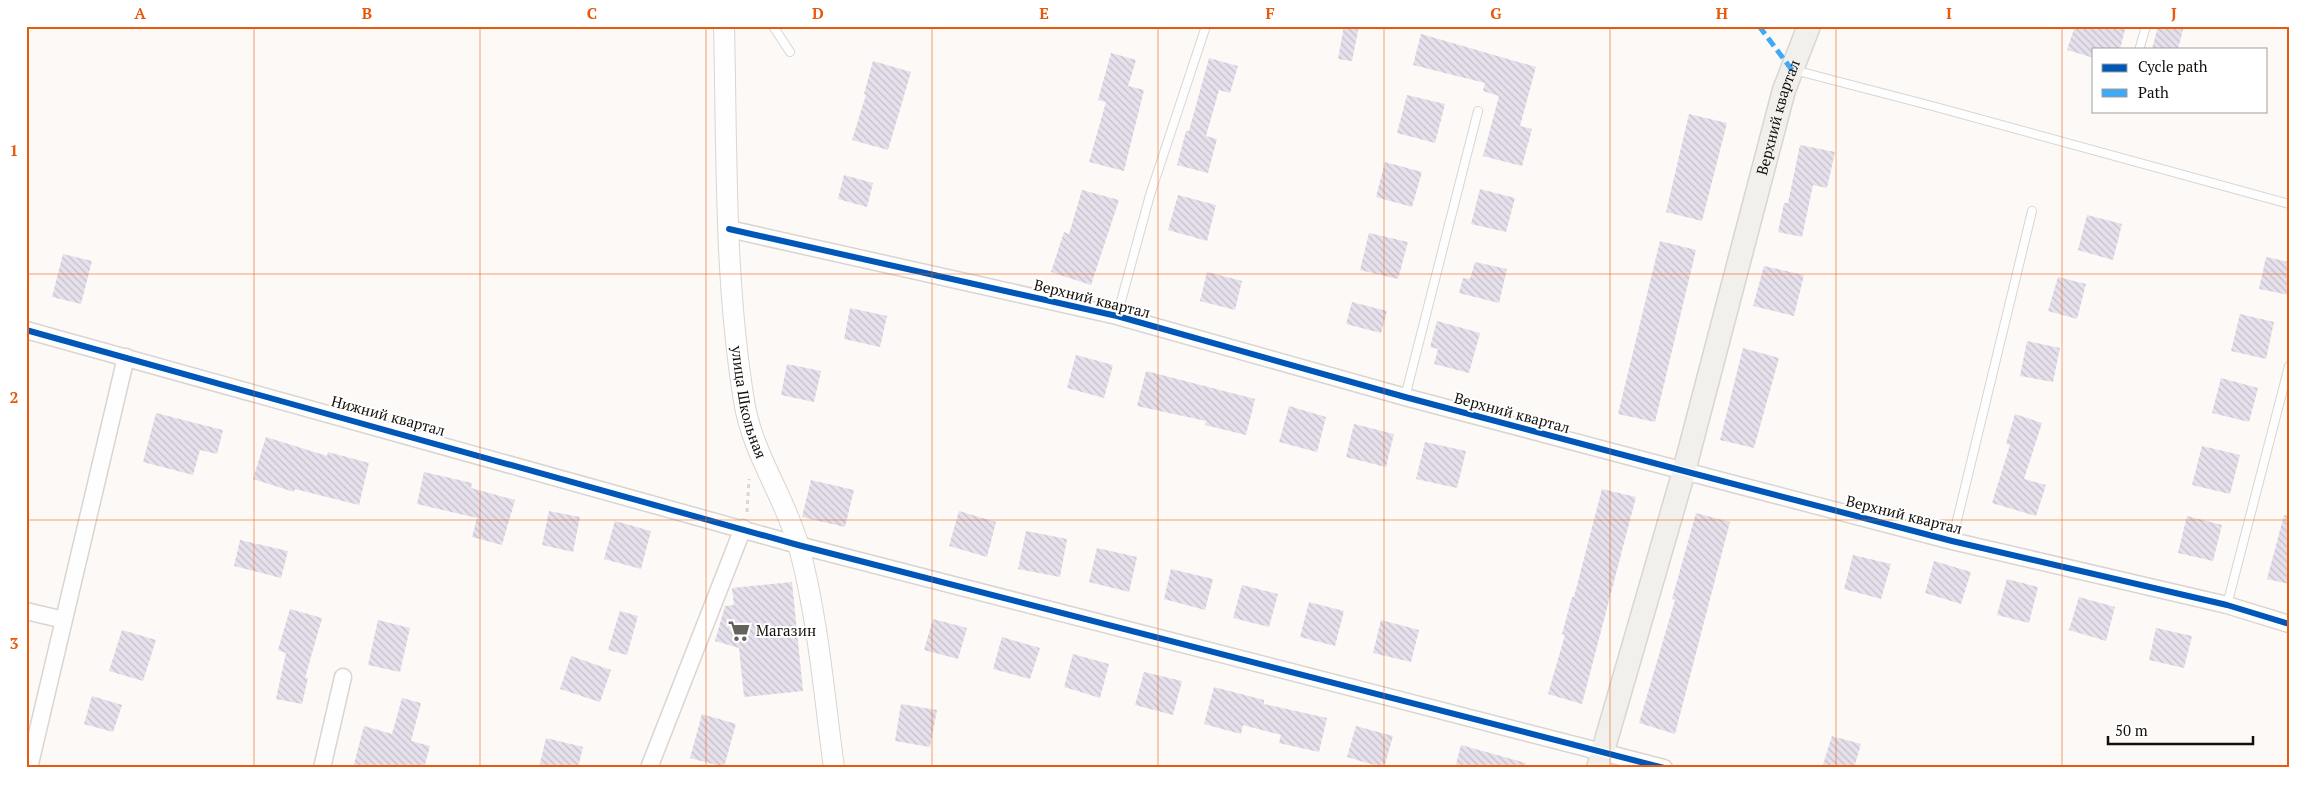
<svg xmlns="http://www.w3.org/2000/svg" width="2315" height="794" font-family="'PT Serif',serif">
  <style>
    .building { fill: url(#building-back-hatch) }
    .lines { fill: none; stroke-linecap: round; stroke-linejoin: round }
    .service-casing { stroke: #d9d5d1; stroke-width: 10 }
    .minor-casing { stroke: #d9d5d1; stroke-width: 19 }
    .tertiary-casing { stroke: #d9d5d1; stroke-width: 22 }
    .secondary-casing { stroke: #d9d5d1; stroke-width: 25 }
    .path { stroke: #d8d7d6; stroke-width: 3; stroke-dasharray: 4 4; stroke-linecap: butt }
    .service { stroke: #fffefe; stroke-width: 8 }
    .minor { stroke: #fffefe; stroke-width: 16 }
    .tertiary { stroke: #fffefe; stroke-width: 20 }
    .secondary { stroke: #f2f0ed; stroke-width: 22 }
    .quiet { stroke: #3fa9f5; stroke-width: 5; stroke-dasharray: 10 5; stroke-linecap: butt }
    .cycleway-casing { stroke: #fff; stroke-width: 9 }
    .cycleway { stroke: #0057b8; stroke-width: 6 }
    .grid { fill: none; stroke: #e8590c; stroke-width: 1; stroke-opacity: 0.55 }
    .labels { text-anchor: middle; stroke-width: 4; stroke-linejoin: round; paint-order: stroke }
    .street-label { font-size: 15px; fill: #130f0b; stroke: #fff }
    .poi-label { font-size: 15px; fill: #130f0b; stroke: #fff; text-anchor: start }
    .neatline { fill: none; stroke: #e8590c; stroke-width: 2 }
    .grid-label { font-size: 16px; text-anchor: middle; font-weight: bold; fill: #e8590c }
  </style>
  <defs>
    <pattern id="building-back-hatch" width="6" height="6" patternUnits="userSpaceOnUse" patternTransform="scale(1.25)"><rect width="6" height="6" fill="#e5e0eb"/><path d="M-1 5l2 2M0 0l6 6M5-1l2 2" fill="none" stroke="#c4bfc8"/></pattern>
  </defs>
  <rect width="100%" height="100%" fill="#fcf9f6"/>
  <path class="building" d="M1344,26H1359L1352,61L1338,59Z
    M2075,26H2126L2120,49H2094V58L2067,50Z
    M2158,26H2184L2178,49H2152Z
    M1421,34L1536,67L1520,126L1532,129L1522,166L1483,156L1499,96L1483,91L1485,83L1413,65Z
    M1111,53L1136,60L1128,86L1144,90L1124,171L1089,162L1106,102L1098,100Z
    M1209,58L1238,66L1230,93L1219,90L1206,136L1217,139L1208,173L1177,165L1186,131H1189Z
    M873,61L911,72L888,150L852,140L866,95L864,94Z
    M1407,95L1445,104L1435,143L1397,133Z
    M1689,114L1727,123L1702,221L1666,212Z
    M1800,145L1835,152L1827,188L1813,185L1802,237L1778,232L1784,203H1788Z
    M1385,162L1422,172L1412,207L1376,197Z
    M844,175L873,183L867,207L838,199Z
    M1480,189L1515,198L1506,232L1471,224Z
    M1082,190L1119,200L1091,285L1051,272L1064,232L1069,234Z
    M1178,195L1216,205L1207,241L1168,230Z
    M2087,215L2122,224L2113,260L2078,250Z
    M1369,233L1408,242L1398,279L1360,270Z
    M1660,241L1696,250L1655,422L1618,414Z
    M63,254L92,261L81,304L52,297Z
    M2266,257L2289,262V295L2259,289Z
    M1475,262L1507,269L1499,303L1459,293L1463,278L1470,279Z
    M1764,266L1804,275L1794,316L1753,306Z
    M1207,272L1242,281L1235,310L1200,301Z
    M2058,277L2086,284L2077,319L2048,311Z
    M1352,302L1387,311L1381,333L1346,324Z
    M850,308L887,316L880,347L844,339Z
    M2240,314L2274,322L2266,359L2231,351Z
    M1437,321L1480,333L1469,373L1434,364L1438,349L1430,347Z
    M2027,341L2060,348L2053,382L2020,376Z
    M1743,348L1779,358L1754,448L1720,440Z
    M1076,355L1113,365L1104,398L1067,388Z
    M787,364L821,371L814,402L781,395Z
    M1146,371L1255,399L1246,435L1205,425L1206,421L1137,406Z
    M2221,378L2258,388L2249,422L2212,413Z
    M1289,406L1326,417L1317,452L1279,442Z
    M156,413L223,430L217,454L200,450L193,475L143,462Z
    M2015,414L2042,423L2024,479L2046,485L2036,516L1992,503L2010,445L2006,444Z
    M1354,424L1394,434L1386,467L1346,457Z
    M266,437L327,456L328,452L369,463L359,505L295,489L294,492L253,479Z
    M1425,442L1466,451L1457,488L1416,479Z
    M2202,446L2240,455L2230,494L2192,485Z
    M424,472L472,483L471,488L515,500L502,545L472,537L477,518L417,504Z
    M811,480L854,490L845,527L802,517Z
    M1602,489L1636,497L1582,704L1548,694L1565,635L1562,634L1572,597H1574Z
    M549,511L580,517L573,552L542,545Z
    M959,511L996,522L987,557L949,546Z
    M1696,513L1730,522L1675,734L1639,723L1675,600L1672,599Z
    M2284,515L2289,516V584L2267,579Z
    M2187,516L2222,525L2213,561L2178,553Z
    M615,521L651,531L641,569L604,559Z
    M1026,531L1067,539L1060,577L1018,569Z
    M240,540L288,551L281,578L234,566Z
    M1097,548L1137,557L1129,592L1089,582Z
    M1853,555L1891,564L1881,599L1844,589Z
    M1934,561L1971,572L1961,604L1925,593Z
    M1171,569L1213,579L1205,610L1164,599Z
    M2007,579L2038,587L2029,623L1997,615Z
    M792,582L803,691L744,697L739,648L715,641L725,606L734,605L732,588Z
    M1242,585L1278,594L1269,627L1233,618Z
    M2079,597L2115,607L2106,641L2069,630Z
    M1309,602L1344,611L1335,646L1300,637Z
    M290,609L322,618L305,678H308L302,704L276,699L286,653L278,650Z
    M620,611L638,616L627,655L608,650Z
    M933,619L967,628L958,659L924,650Z
    M378,620L410,628L400,672L368,665Z
    M1381,620L1419,630L1411,662L1373,653Z
    M2156,628L2192,636L2184,668L2149,660Z
    M122,630L156,640L143,681L109,671Z
    M1002,637L1040,648L1030,679L993,669Z
    M1073,654L1109,664L1100,698L1064,687Z
    M571,656L611,670L600,702L560,689Z
    M1144,672L1182,681L1173,715L1135,705Z
    M1214,687L1264,700V704L1327,718L1319,752L1279,743L1281,735L1243,725L1241,734L1204,724Z
    M92,696L122,705L113,732L84,724Z
    M402,698L421,703L411,741L430,746L424,768H353L364,726L392,734Z
    M901,704L937,710L930,747L895,741Z
    M702,714L736,724L724,767L690,758Z
    M1356,726L1393,736L1384,768L1347,757Z
    M1832,736L1861,744L1854,768H1822Z
    M546,738L583,747L578,768H539Z
    M1461,745L1526,763L1525,768H1455Z"/>
  <g class="lines">
    <g class="service-casing">
      <path id="service" d="M773,26L790,52
        M2140,47L2146,26
        M1794,70L1936,107L2289,204
        M1117,316L1150,195L1206,26
        M1405,397L1478,111
        M1952,541L2032,211
        M2227,605L2289,366"/>
    </g>
    <g class="minor-casing">
      <path id="minor" d="M729,229L1117,316L1405,397L1684,471L1952,541L2227,605L2289,624
        M26,330L798,545L1664,768
        M26,611L64,620
        M29,768L126,357
        M322,768L343,677
        M649,768L743,528"/>
    </g>
    <g class="tertiary-casing">
      <g id="tertiary">
        <path id="s1" d="M724,26C727,151 724,278 744,401C752,453 785,497 799,547C818,618 824,694 834,768"/>
      </g>
    </g>
    <g class="secondary-casing">
      <g id="secondary">
        <path id="s2" d="M1598,768L1684,471L1784,90L1809,26"/>
      </g>
    </g>
    <path class="path" d="M747,512L749,479"/>
    <use href="#service" class="service"/>
    <use href="#minor" class="minor"/>
    <use href="#tertiary" class="tertiary"/>
    <use href="#secondary" class="secondary"/>
    <path class="quiet" d="M1759,26L1792,70"/>
    <g class="cycleway-casing">
      <path id="cycleway" d="M729,229L1117,316L1405,397L1684,471L1952,541L2227,605L2289,624
        M26,330L798,545L1664,768"/>
    </g>
    <use href="#cycleway" class="cycleway"/>
  </g>
  <path class="grid" d="M254,26V768M480,26V768M706,26V768M932,26V768M1158,26V768M1384,26V768M1610,26V768M1836,26V768M2062,26V768M26,274H2289M26,520H2289"/>
  <defs>
    <g id="supermarket-bare" transform="scale(1.725)"><path d="M-6-5.5h2.5l.6 2H6L4.5 2H-2.5L-4.4-4H-6ZM-1.5 3.2a1.3 1.3 0 1 0 .1 0ZM3 3.2a1.3 1.3 0 1 0 .1 0Z" fill="#65615d" stroke="#fff" stroke-width="2.5" paint-order="stroke"/></g>
  </defs>
  <g fill-rule="evenodd">
    <use href="#supermarket-bare" x="739" y="631"/>
  </g>
  <g class="labels">
    <g class="street-label">
      <text dy="5" stroke="none"><textPath href="#s2" startOffset="675">Верхний квартал</textPath></text>
      <text transform="translate(1092 299) rotate(14)" y="5">Верхний квартал</text>
      <text dy="5" stroke="none"><textPath href="#s1" startOffset="378">улица Школьная</textPath></text>
      <text transform="translate(1512 413) rotate(15)" y="5">Верхний квартал</text>
      <text transform="translate(388 416) rotate(15)" y="5">Нижний квартал</text>
      <text transform="translate(1904 515) rotate(14)" y="5">Верхний квартал</text>
    </g>
    <g class="poi-label">
      <text x="756" y="636">Магазин</text>
    </g>
  </g>
  <rect width="2315" height="794" fill="none" stroke="#ffffff" stroke-width="55"/>
  <rect x="2092" y="48" width="175" height="65" fill="#ffffff" stroke="#a19f9d"/>
  <rect x="2102" y="64" width="25" height="8" fill="#0057b8" stroke="#a19f9d"/>
  <text x="2138" y="72" font-size="15" fill="#130f0b">Cycle path</text>
  <rect x="2102" y="89" width="25" height="8" fill="#3fa9f5" stroke="#a19f9d"/>
  <text x="2138" y="98" font-size="15" fill="#130f0b">Path</text>
  <path d="M2108 736v8h145v-8" fill="none" stroke="#130f0b" stroke-width="2.5"/>
  <text x="2115" y="736" font-size="15" fill="#130f0b" stroke="#ffffff" stroke-width="4" paint-order="stroke">50 m</text>
  <rect x="28" y="28" width="2260" height="738" class="neatline"/>
  <g class="grid-label">
    <text x="140" y="19">A</text>
    <text x="367" y="19">B</text>
    <text x="592" y="19">C</text>
    <text x="818" y="19">D</text>
    <text x="1044" y="19">E</text>
    <text x="1270" y="19">F</text>
    <text x="1496" y="19">G</text>
    <text x="1722" y="19">H</text>
    <text x="1949" y="19">I</text>
    <text x="2174" y="19">J</text>
    <text x="14" y="156">1</text>
    <text x="14" y="403">2</text>
    <text x="14" y="649">3</text>
  </g>
</svg>
